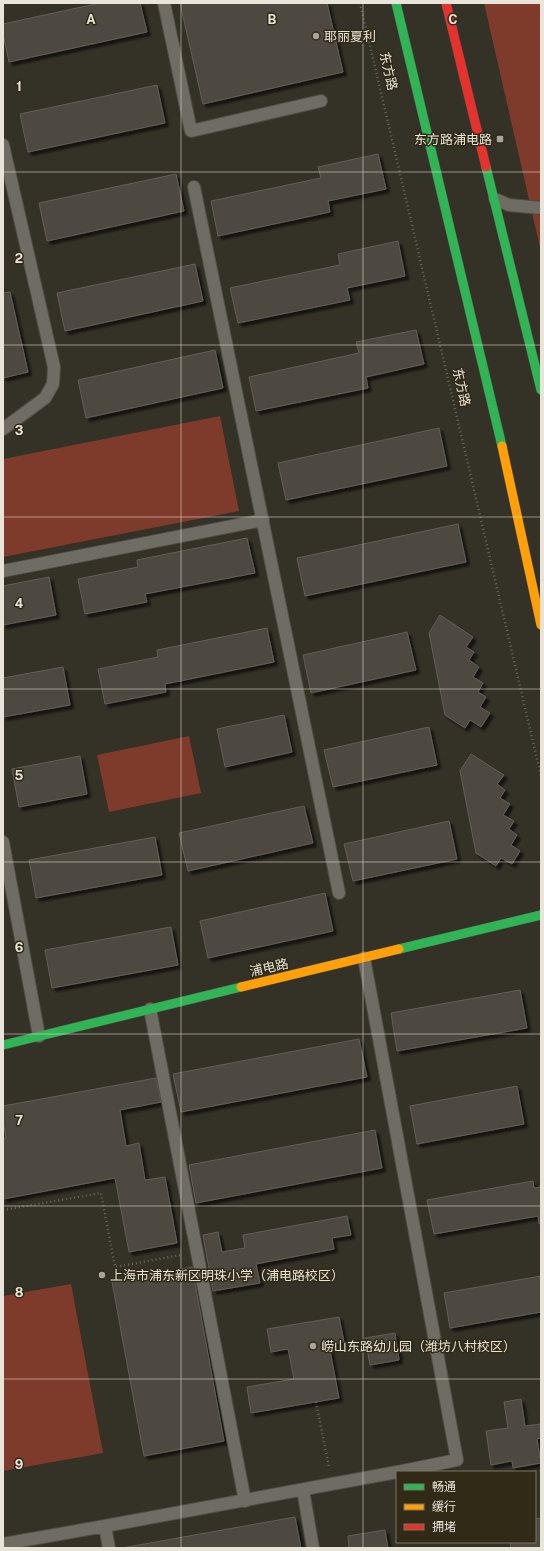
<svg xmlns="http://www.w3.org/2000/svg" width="544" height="1551" font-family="'Public Sans','Noto Sans SC',sans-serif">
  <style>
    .green { fill: #7e3b2b }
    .building { fill: #4d4840; stroke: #635e56; filter: url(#shadow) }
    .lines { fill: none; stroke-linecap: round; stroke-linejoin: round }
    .lane-casing { stroke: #504d45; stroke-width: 14 }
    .fast-casing { stroke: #504d45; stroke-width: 10 }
    .slow-casing { stroke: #504d45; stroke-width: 10 }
    .jam-casing { stroke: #504d45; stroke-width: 10 }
    .path { stroke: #6a675f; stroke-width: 2.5; stroke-dasharray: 1 3; stroke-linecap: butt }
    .lane { stroke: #6f6c63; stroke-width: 12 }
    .fast { stroke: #30b455; stroke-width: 9 }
    .slow { stroke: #ff9f0a; stroke-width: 9 }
    .jam { stroke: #e5322d; stroke-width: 9 }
    .grid { fill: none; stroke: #e9e4d9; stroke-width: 1; stroke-opacity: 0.55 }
    .poi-dot { fill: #aaa59b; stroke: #302a17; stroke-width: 1.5 }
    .labels { text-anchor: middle; stroke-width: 3; stroke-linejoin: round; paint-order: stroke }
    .poi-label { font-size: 13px; fill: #e9e4d9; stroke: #302a17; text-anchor: start }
    .street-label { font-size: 13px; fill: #e9e4d9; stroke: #302a17 }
    .grid-label { font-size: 13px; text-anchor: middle; font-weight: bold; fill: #e9e4d9; stroke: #302a17; stroke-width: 3; stroke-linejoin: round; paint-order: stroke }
  </style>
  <defs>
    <filter id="shadow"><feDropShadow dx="3.5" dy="3.5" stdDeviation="1" flood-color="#0009"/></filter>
  </defs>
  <rect width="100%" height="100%" fill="#343127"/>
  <path class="green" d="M484,3H541V252Z
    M220,416L239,511L3,557V459Z
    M189,736L201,793L109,812L97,755Z
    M71,1284L103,1453L3,1471V1296Z"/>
  <path class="building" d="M100,3H140L147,32L9,62L3,34V24Z
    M180,3H327L343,72L203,104Z
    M157,85L165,123L28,152L20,114Z
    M378,154L386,189L328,201L330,212L218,236L211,201L321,178L318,167Z
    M176,174L184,211L47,241L39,203Z
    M398,241L405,276L347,288L350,300L238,323L230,288L340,265L338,254Z
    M195,264L203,301L65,331L57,293Z
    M10,292L28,372L3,378V293Z
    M416,330L424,364L366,377L368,388L256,411L249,377L359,353L356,342Z
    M215,350L223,388L86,418L78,380Z
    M439,428L447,466L286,500L278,463Z
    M458,524L466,562L305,596L297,558Z
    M247,538L255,573L145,594L147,602L85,614L78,579L138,567L137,560Z
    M49,577L56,615L3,625V586Z
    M440,615L473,637L466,647L474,652L469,660L479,667L473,677L483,683L478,692L486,697L480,707L490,713L481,727L470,720L465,728L445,715L429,633Z
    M267,628L274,662L165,684L166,692L105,704L98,669L158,657L157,650Z
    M407,632L416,670L311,693L303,655Z
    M63,667L70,705L3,717V678Z
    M284,715L292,752L225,767L217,729Z
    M429,727L437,765L333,787L324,750Z
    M471,754L504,775L497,784L505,790L500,798L510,804L503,815L514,821L509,829L517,835L511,845L520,851L512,864L501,858L496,866L476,853L460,771Z
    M80,756L87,794L19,807L12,769Z
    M304,806L313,843L188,871L179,833Z
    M449,821L457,859L353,881L344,844Z
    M155,837L162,875L36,898L29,860Z
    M325,893L333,931L208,958L200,921Z
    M171,927L178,965L52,988L45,950Z
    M520,990L527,1028L397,1051L391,1013Z
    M359,1039L367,1077L181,1112L173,1074Z
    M156,1078L161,1102L120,1110L126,1146L139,1143L145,1180L165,1177L177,1243L129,1252L115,1178L3,1199V1139L6,1138L3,1121V1106Z
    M517,1086L524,1124L417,1144L410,1106Z
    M375,1130L382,1168L196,1203L189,1165Z
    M533,1181L534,1188L541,1187V1223L539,1224L538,1216L434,1234L427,1200Z
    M347,1216L351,1235L332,1238L334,1249L256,1264L260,1283L213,1291L203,1235L218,1232L222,1252L245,1248L243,1235Z
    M192,1267L224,1441L144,1456L112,1282Z
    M541,1276V1312L450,1328L444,1293Z
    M339,1317L344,1342L329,1345L339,1398L251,1413L247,1387L294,1379L288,1349L271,1352L267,1329Z
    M395,1333L399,1360L370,1365L365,1338Z
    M521,1399L525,1426L541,1424V1438L537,1439L541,1463L513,1468L512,1461L491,1465L486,1431L508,1428L504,1402Z
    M295,1517L301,1548H122Z
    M541,1518V1548H511L510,1542H535V1519Z
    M385,1530L388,1548H344L349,1547L348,1536Z"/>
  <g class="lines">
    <g class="lane-casing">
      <path id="lane" d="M164,3L191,131L321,101
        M3,145L54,367L53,384L45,398L3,429
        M194,187L339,893
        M495,199L509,205L541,208
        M3,571L263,520
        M3,842L39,1036
        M364,958L457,1460L397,1472
        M150,1009L245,1501
        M303,1490L313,1548
        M3,1544L105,1526
        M109,1548L105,1526L397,1472"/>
    </g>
    <g class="fast-casing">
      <path id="fast" d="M396,3L502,446
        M486,167L541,390
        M399,949L541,915
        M3,1045L241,987"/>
    </g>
    <g class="slow-casing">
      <path id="slow" d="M502,446L541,625
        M241,987L399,949"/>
    </g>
    <g class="jam-casing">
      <path id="jam" d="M446,3L486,167"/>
    </g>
    <path class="path" d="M360,3L541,776
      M3,1210L101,1193L115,1267L181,1255
      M316,1402L329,1467"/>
    <use href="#lane" class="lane"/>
    <use href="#fast" class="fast"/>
    <use href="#slow" class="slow"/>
    <use href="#jam" class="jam"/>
  </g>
  <path class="grid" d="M181,3V1548M363,3V1548M3,172H541M3,345H541M3,517H541M3,689H541M3,862H541M3,1034H541M3,1206H541M3,1379H541"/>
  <g class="poi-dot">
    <circle cx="316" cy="36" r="4"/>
    <rect x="496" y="135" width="8" height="8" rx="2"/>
    <circle cx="102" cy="1275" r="4"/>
    <circle cx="313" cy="1346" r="4"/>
  </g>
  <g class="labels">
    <g class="poi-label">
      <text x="324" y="41">耶丽夏利</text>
      <text x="492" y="144" text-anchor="end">东方路浦电路</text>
      <text x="110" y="1280">上海市浦东新区明珠小学（浦电路校区）</text>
      <text x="321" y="1351">崂山东路幼儿园（潍坊八村校区）</text>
    </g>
    <g class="street-label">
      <text transform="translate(389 71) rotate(77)" y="5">东方路</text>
      <text transform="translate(462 387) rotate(77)" y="5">东方路</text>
      <text transform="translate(269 967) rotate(-13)" y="5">浦电路</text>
    </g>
  </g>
  <g class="grid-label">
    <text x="91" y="24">A</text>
    <text x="272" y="24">B</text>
    <text x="453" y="24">C</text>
    <text x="19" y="91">1</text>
    <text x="19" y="263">2</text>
    <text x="19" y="435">3</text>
    <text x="19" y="608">4</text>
    <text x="19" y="780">5</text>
    <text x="19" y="952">6</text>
    <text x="19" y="1125">7</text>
    <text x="19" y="1297">8</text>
    <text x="19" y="1469">9</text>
  </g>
  <rect width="544" height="1551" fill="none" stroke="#e9e4d9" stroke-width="8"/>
  <rect x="396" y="1471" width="140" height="72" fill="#302a17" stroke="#7a7465"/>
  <rect x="404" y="1484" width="20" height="6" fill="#30b455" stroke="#7a7465"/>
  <text x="432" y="1491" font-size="12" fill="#e9e4d9">畅通</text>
  <rect x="404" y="1504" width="20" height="6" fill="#ff9f0a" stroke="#7a7465"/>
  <text x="432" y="1511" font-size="12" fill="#e9e4d9">缓行</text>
  <rect x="404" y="1524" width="20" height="6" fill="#e5322d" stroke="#7a7465"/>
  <text x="432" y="1531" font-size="12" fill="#e9e4d9">拥堵</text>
</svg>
